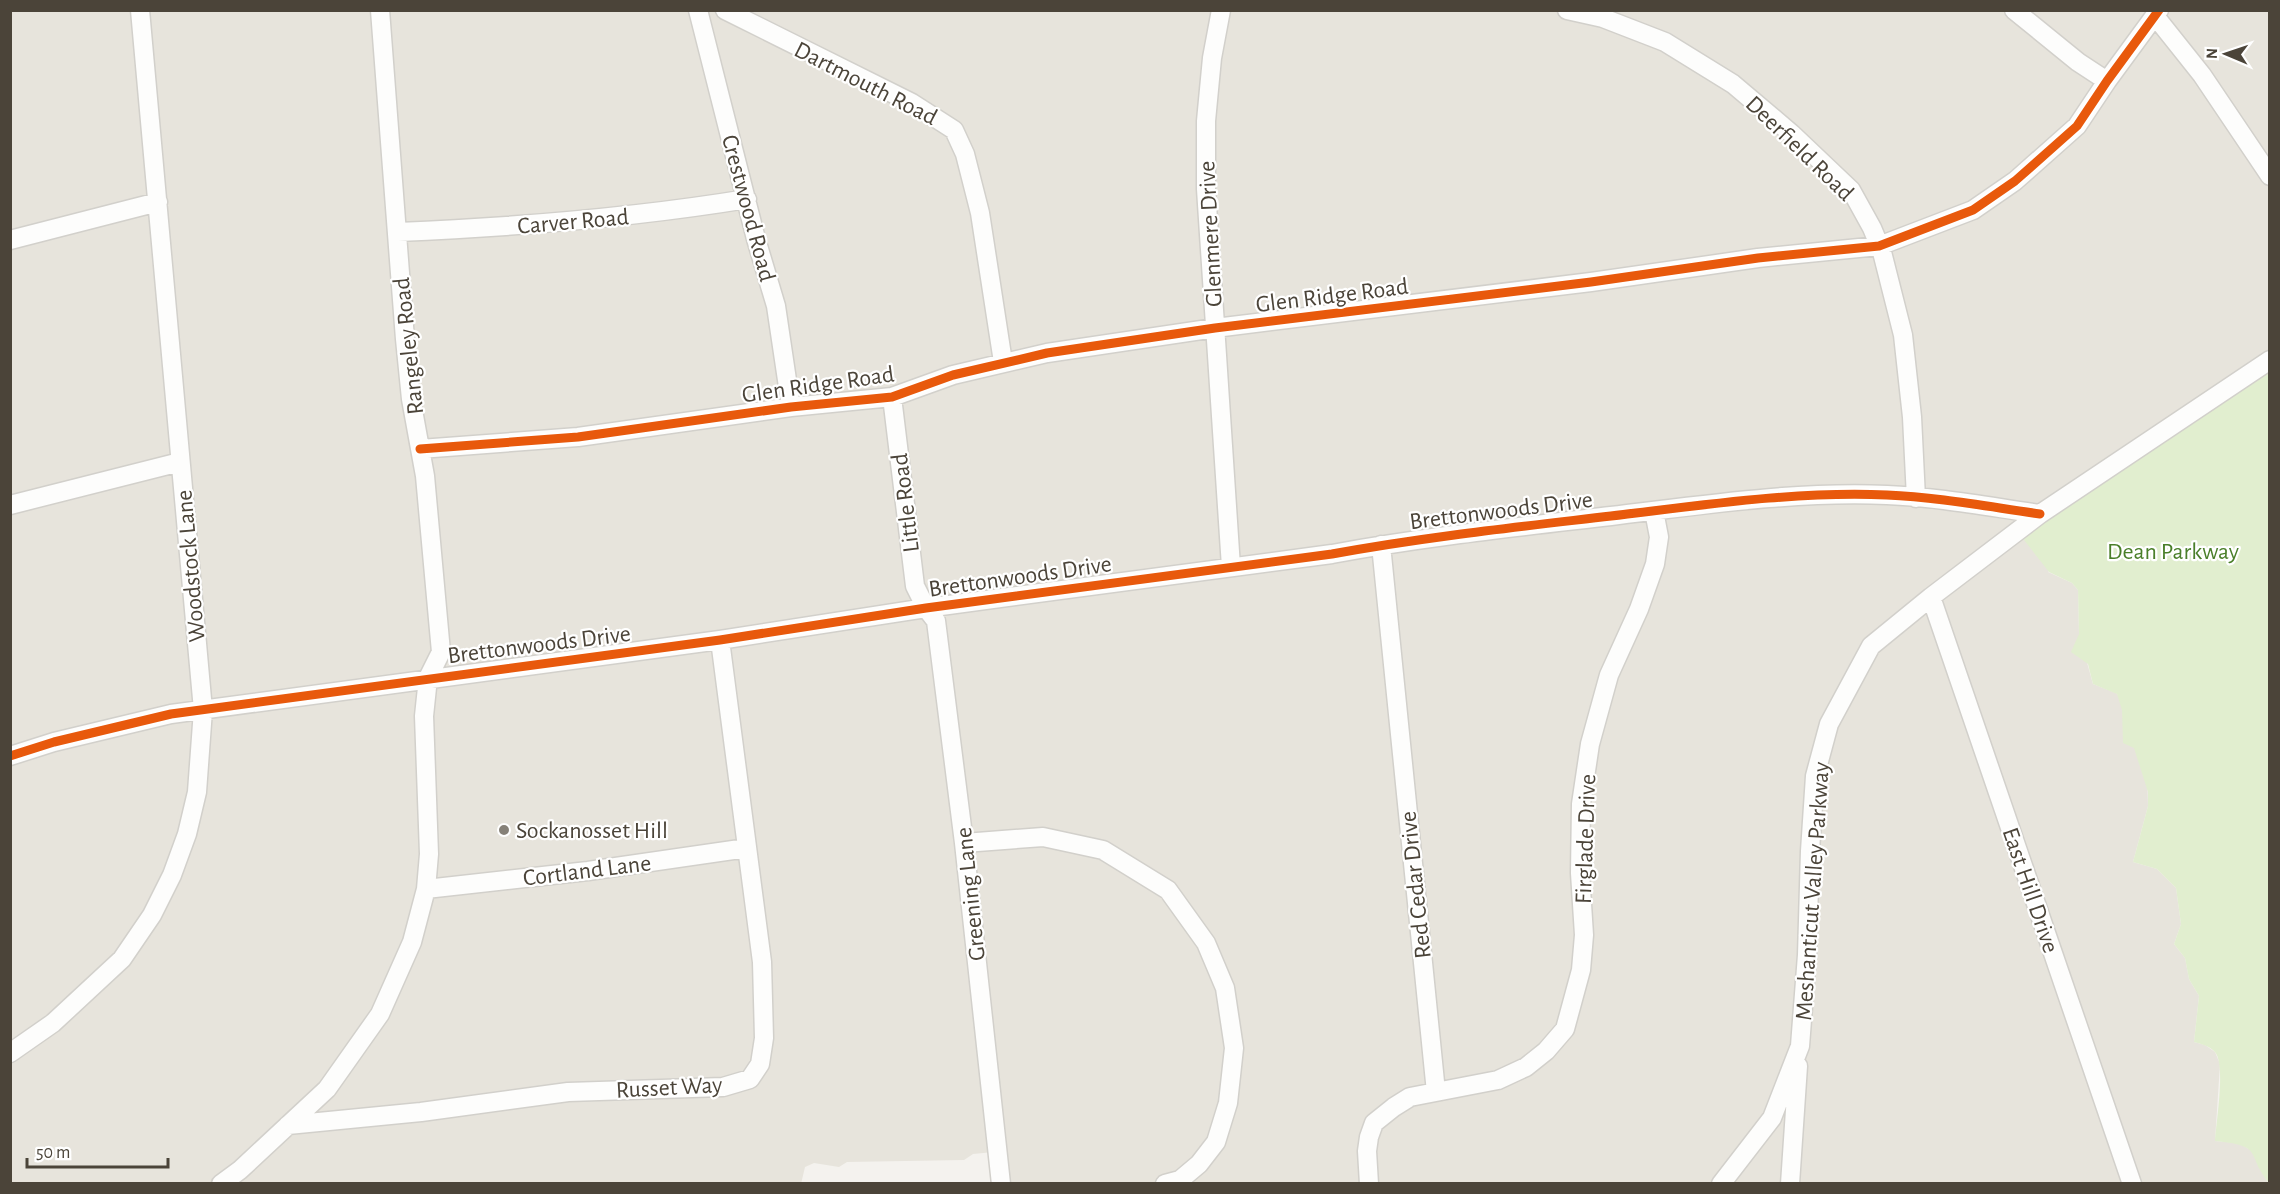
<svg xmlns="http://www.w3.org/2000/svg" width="2280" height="1194" font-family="'Alegreya Sans',sans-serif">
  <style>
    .residential { fill: #e7e4dc }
    .green { fill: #e1eecf }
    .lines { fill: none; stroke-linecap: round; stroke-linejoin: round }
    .minor-casing { stroke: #d2d0cb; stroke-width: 21 }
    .minor { stroke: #fdfdfc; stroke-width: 18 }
    .cycleway-casing { stroke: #fff; stroke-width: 13 }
    .cycleway { stroke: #e8590c; stroke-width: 9 }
    .poi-dot { fill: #868178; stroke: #fff; stroke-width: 2 }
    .labels { text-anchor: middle; stroke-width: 4.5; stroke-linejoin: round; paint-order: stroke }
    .street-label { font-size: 24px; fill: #4b4439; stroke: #fff }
    .park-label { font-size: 24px; fill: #4a7f2a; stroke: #fff }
    .poi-label { font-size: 24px; fill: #4b4439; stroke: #fff; text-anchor: start }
  </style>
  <rect width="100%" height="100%" fill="#f4f2ee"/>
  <path class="residential" d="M10,11H2269V360L2048,572L2072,583L2078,590L2079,634L2093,684L2116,693L2122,700L2136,749L2147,768L2148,806L2133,862L2157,869L2176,888L2181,924L2174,944L2185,958L2189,979L2199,996L2194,1042L2205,1045L2215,1052L2220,1064L2215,1141L2239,1143L2252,1151L2268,1183L1009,1184L1004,1151L973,1154L964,1160L847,1162L839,1167L814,1163L805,1167L801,1184L11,1183Z"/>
  <path class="green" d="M2269,360V1183C2245,1153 2265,1146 2215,1141C2216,1123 2226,1065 2215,1052C2210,1046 2201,1044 2194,1042L2199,996L2189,979L2185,958L2174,944L2181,924L2176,888L2157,869L2133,862L2148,806V792L2134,748L2123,743L2122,710L2117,694L2093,684L2088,664L2071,652L2079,634L2078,590L2072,583L2049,572L2017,531Z"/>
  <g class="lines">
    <g class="minor-casing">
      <path id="minor" d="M698,10L756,239L776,306L791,407
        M725,10L912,103L954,130L965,154L980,213L1003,362
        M1221,10L1212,58L1206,121V189L1231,567
        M1567,10L1603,18L1665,42L1733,84L1792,134L1851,190L1872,228L1882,252L1903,335L1912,417L1916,498
        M2014,10L2078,62L2107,81
        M2155,16L2202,75L2270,176
        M398,232C515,227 631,218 747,199
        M10,240L158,202
        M892,397L915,586L926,608L936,621L964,843L1001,1184
        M420,449L578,437L791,407L892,397L953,375L1047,353L1215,328L1591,282L1758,258L1879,246L1973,210L2015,181L2077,126L2107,81L2159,10
        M10,505L180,462
        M1381,545L1436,1092
        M1931,597L2132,1184
        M10,756L54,742L171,714L720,640L926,608L1332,554C1424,537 1518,527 1611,516C1703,505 1795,491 1887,495C1938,497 1990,507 2040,514
        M964,843L1043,837L1103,850L1168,890L1206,943L1225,988L1234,1048L1228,1103L1216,1142L1199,1164L1180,1180L1165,1184
        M426,889L588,871L747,848
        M10,1053L53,1023L122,959L152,915L172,875L187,834L197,792L203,710L140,10
        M288,1125L421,1112L568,1092L723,1087L750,1079L760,1064L764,1038L762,962L720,640
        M221,1184L240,1170L327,1089L380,1014L412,942L426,889L429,854L424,716L428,678L441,652L425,476L411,399L405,339L380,10
        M1369,1184L1367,1151L1369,1137L1374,1123L1394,1107L1410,1097L1498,1080L1526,1067L1546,1051L1565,1029L1581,970L1584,935L1580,873L1581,804L1590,744L1609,675L1639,609L1655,564L1659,537L1654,511
        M1721,1184L1772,1118L1800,1046L1807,955L1810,851L1815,776L1829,724L1871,646L1931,597L2040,514L2270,360
        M1790,1184L1798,1066"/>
    </g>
    <use href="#minor" class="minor"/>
    <g class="cycleway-casing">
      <path id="cycleway" d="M420,449L578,437L791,407L892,397L953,375L1047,353L1215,328L1591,282L1758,258L1879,246L1973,210L2015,181L2077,126L2107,81L2159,10
        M10,756L54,742L171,714L720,640L926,608L1332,554C1424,537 1518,527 1611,516C1703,505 1795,491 1887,495C1938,497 1990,507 2040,514"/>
    </g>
    <use href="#cycleway" class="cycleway"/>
  </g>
  <circle class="poi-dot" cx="504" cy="830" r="6"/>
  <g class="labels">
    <g class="street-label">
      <text transform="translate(866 83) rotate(27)" y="8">Dartmouth Road</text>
      <text transform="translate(1800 148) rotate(44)" y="8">Deerfield Road</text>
      <text transform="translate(749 208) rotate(75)" y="8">Crestwood Road</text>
      <text transform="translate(573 221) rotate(-5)" y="8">Carver Road</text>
      <text transform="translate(1210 234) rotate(-93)" y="8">Glenmere Drive</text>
      <text transform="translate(1332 295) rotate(-7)" y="8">Glen Ridge Road</text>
      <text transform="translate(408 346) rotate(-96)" y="8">Rangeley Road</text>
      <text transform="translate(818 384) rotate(-8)" y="8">Glen Ridge Road</text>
      <text transform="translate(905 503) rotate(-97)" y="8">Little Road</text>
      <text transform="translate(1501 510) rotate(-7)" y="8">Brettonwoods Drive</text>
      <text transform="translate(190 566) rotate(-95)" y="8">Woodstock Lane</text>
      <text transform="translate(1020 576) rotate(-8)" y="8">Brettonwoods Drive</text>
      <text transform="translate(539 644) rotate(-7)" y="8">Brettonwoods Drive</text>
      <text transform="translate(1585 839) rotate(-88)" y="8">Firglade Drive</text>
      <text transform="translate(587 870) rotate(-7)" y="8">Cortland Lane</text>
      <text transform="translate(1415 885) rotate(-96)" y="8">Red Cedar Drive</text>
      <text transform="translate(2031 890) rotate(71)" y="8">East Hill Drive</text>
      <text transform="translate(1812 891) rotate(-86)" y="8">Meshanticut Valley Parkway</text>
      <text transform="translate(970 894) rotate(-96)" y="8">Greening Lane</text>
      <text transform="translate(669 1087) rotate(-3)" y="8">Russet Way</text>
    </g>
    <g class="park-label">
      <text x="2173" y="559">Dean Parkway</text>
    </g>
    <g class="poi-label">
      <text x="516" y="838">Sockanosset Hill</text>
    </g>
  </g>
  <rect width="2280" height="1194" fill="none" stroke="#4b4439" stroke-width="24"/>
  <g transform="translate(2226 54) rotate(272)" stroke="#ffffff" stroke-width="4.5" paint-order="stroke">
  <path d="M0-4.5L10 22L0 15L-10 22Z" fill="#4b4439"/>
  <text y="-9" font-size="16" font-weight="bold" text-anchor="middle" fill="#4b4439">N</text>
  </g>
  <path d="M27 1158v9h141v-9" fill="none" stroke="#4b4439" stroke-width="3"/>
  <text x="36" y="1158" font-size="18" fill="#4b4439" stroke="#ffffff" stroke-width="4.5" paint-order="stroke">50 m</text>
</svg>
